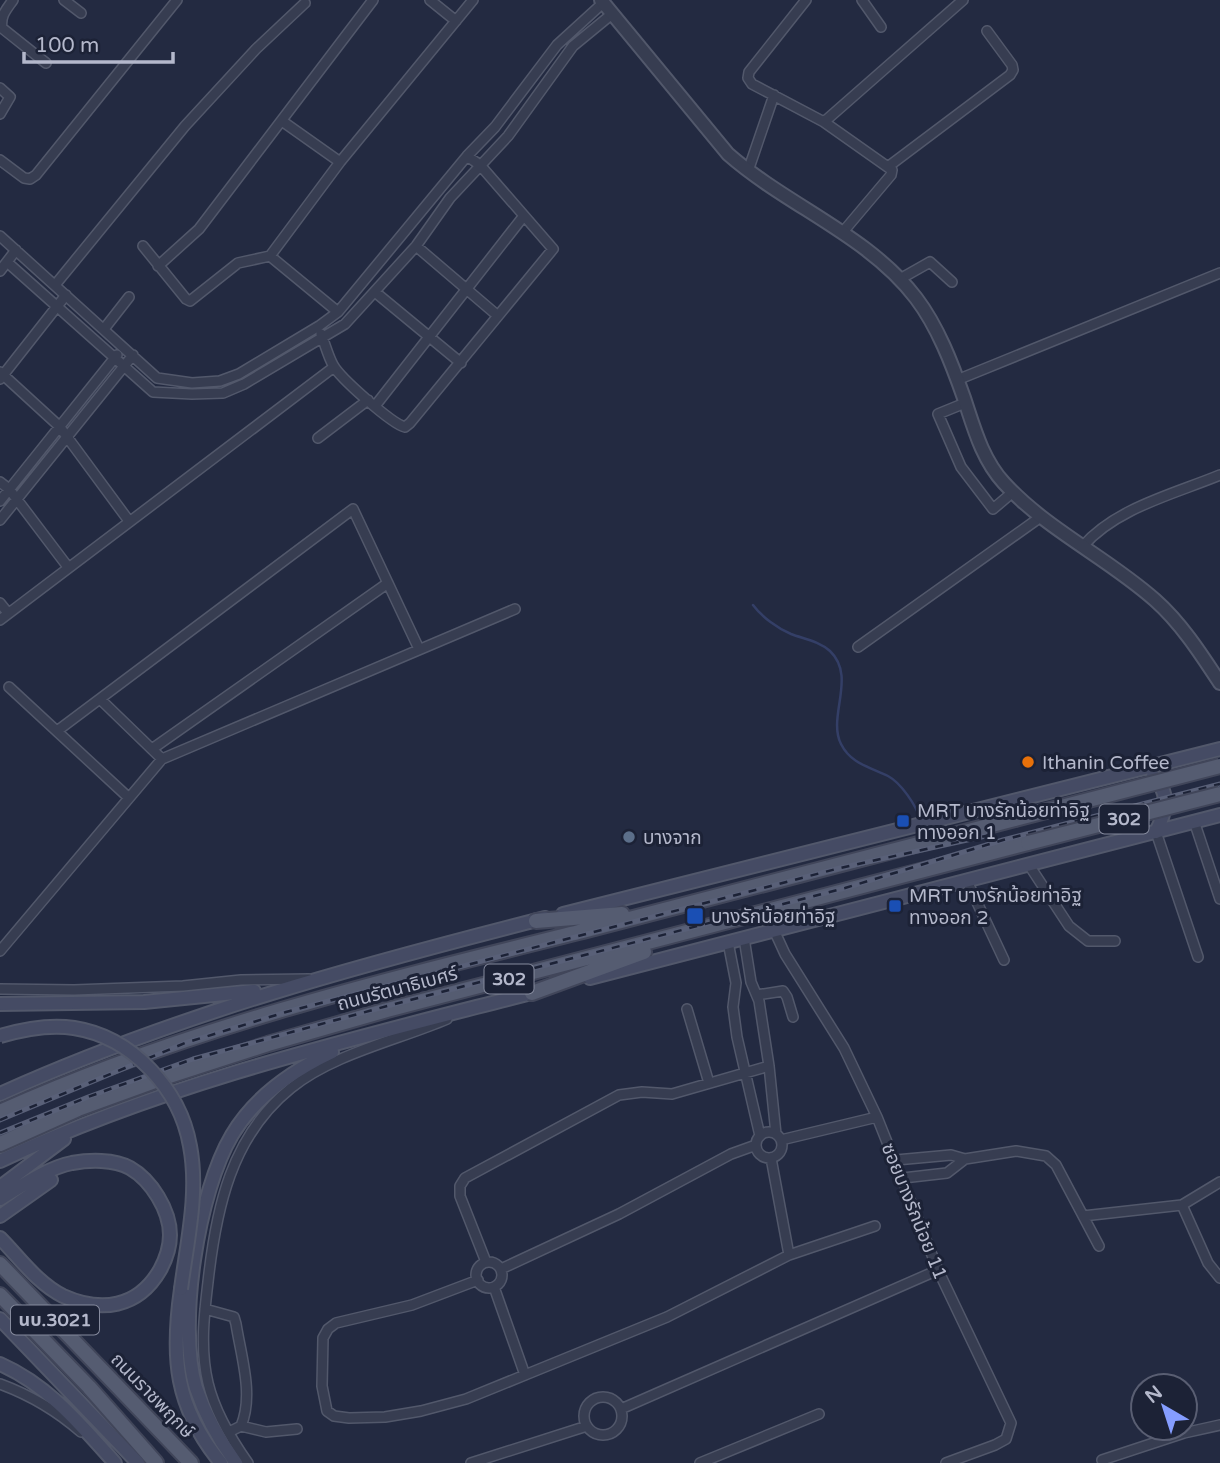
<svg xmlns="http://www.w3.org/2000/svg" width="1220" height="1463" font-family="'Varela Round','Noto Sans Thai',sans-serif">
  <style>
    .lines { fill: none; stroke-linecap: round; stroke-linejoin: round }
    .stream { stroke: #343f67; stroke-width: 2.5 }
    .minor-casing { stroke: #52586b; stroke-width: 12 }
    .tertiary-casing { stroke: #52586b; stroke-width: 16 }
    .secondary-casing { stroke: #52586b; stroke-width: 16 }
    .primary-casing { stroke: #41465a; stroke-width: 18 }
    .minor { stroke: #373d51; stroke-width: 9 }
    .tertiary { stroke: #373d51; stroke-width: 12 }
    .secondary { stroke: #454b64; stroke-width: 12 }
    .primary { stroke: #555c71; stroke-width: 14 }
    .rail-casing { stroke: #596078; stroke-width: 5 }
    .rail { stroke: #1c2236; stroke-width: 2.5; stroke-dasharray: 8; stroke-linecap: butt }
    .secondary-bridge-casing { stroke: #52586b; stroke-width: 16; stroke-linecap: butt }
    .primary-bridge-casing { stroke: #41465a; stroke-width: 18; stroke-linecap: butt }
    .secondary-bridge { stroke: #454b64; stroke-width: 12 }
    .primary-bridge { stroke: #555c71; stroke-width: 14 }
    .food-dot { fill: #e8710a; stroke: #1c2236; stroke-width: 2.5 }
    .transit-dot { fill: #1a4fb4; stroke: #1c2236; stroke-width: 2.5 }
    .service-dot { fill: #5c6f8a; stroke: #1c2236; stroke-width: 2.5 }
    .labels { text-anchor: middle; stroke-width: 6; stroke-linejoin: round; paint-order: stroke }
    .shield { fill: #1c2236; stroke: #868b9e; stroke-width: 2 }
    .shield-label { font-size: 18px; font-weight: bold; fill: #b4b8cb }
    .poi-label { font-size: 19px; fill: #b4b8cb; stroke: #1c2236; text-anchor: start }
    .street-label { font-size: 19px; fill: #b4b8cb; stroke: #1c2236 }
  </style>
  <rect width="100%" height="100%" fill="#232a41"/>
  <g class="lines">
    <path class="stream" d="M753,605C762,617 777,628 791,634C804,639 819,641 830,651C857,677 827,716 841,744C851,764 870,767 888,776C901,783 916,805 920,819"/>
    <g class="minor-casing">
      <path id="minor" d="M13,0C6,10 0,16 2,28L46,63
        M64,0L81,13
        M430,0L456,21
        M806,0L749,72L748,78L752,84L824,122L892,170L891,175L842,233
        M862,0L881,27
        M0,88L10,97L0,114
        M282,121L340,162
        M824,122L963,0
        M0,160L24,178L30,179L36,175L177,0
        M889,166L1010,75L1013,70L1012,65L987,31
        M748,171L774,95
        M0,236L157,378L192,383L220,381L239,374L319,326L338,312L467,156L495,127L557,45L603,3
        M143,246L186,299L190,301L238,263L270,256L340,162L473,0
        M416,246L498,316
        M270,256L338,312
        M7,262L153,392L192,394L223,393L244,384L345,324L416,246L450,198L508,136L573,46L612,14
        M158,266L199,229L373,0
        M0,271L16,250
        M900,279L930,262L952,282
        M55,285L185,126L256,49L305,3
        M375,292L461,363
        M104,329L129,297
        M321,334C325,344 328,356 333,365C340,378 392,424 405,427L410,423L553,249L480,165L467,156
        M0,372L59,426L129,521
        M0,379L66,295
        M957,380L1220,273
        M965,403L938,414L961,467L993,509L1013,492
        M375,406L523,217
        M318,438L368,400
        M0,482L9,489L68,567
        M0,501L117,355
        M0,520L133,355
        M1083,546C1116,508 1174,494 1220,475
        M0,603L8,613
        M0,620L334,367
        M858,647L1042,516
        M9,687L129,798
        M100,699L162,759
        M57,731L353,509L419,649
        M152,749L388,583
        M1194,821L1220,899
        M1156,832L1198,957
        M1029,865L1069,926L1088,941H1115
        M967,881L1004,960
        M774,930L785,954L844,1048L877,1117L938,1270L1011,1423L1006,1439L995,1445L946,1463
        M744,938L751,982L759,1001L769,1066L776,1134
        M728,942L736,983L733,1007L737,1037L760,1136
        M0,951L162,759L515,609
        M0,989L74,990L183,986L241,980L309,979
        M757,995L783,991L787,997L793,1017
        M687,1009L709,1083
        M756 1145a13 13 0 1 1 26 0a13 13 0 1 1-26 0Z
        M781,1140L877,1117
        M771,1158L789,1255
        M896,1160L951,1155L965,1159L1016,1151L1046,1156L1056,1165L1099,1246
        M903,1178L947,1173L965,1159
        M1182,1205L1208,1263L1220,1278
        M1083,1216L1182,1205L1220,1182
        M486,1262L460,1196V1186L465,1178L619,1095L642,1092L672,1094L769,1066
        M476 1275a13 13 0 1 1 26 0a13 13 0 1 1-26 0Z
        M501,1269L619,1214L731,1154L756,1145
        M478,1280L412,1305L336,1323L328,1329L323,1338L322,1386L327,1411L334,1416L349,1418L385,1417L421,1411L466,1399L525,1375L667,1317L789,1255L875,1226
        M494,1287L525,1375
        M205,1309L234,1317L236,1324C241,1356 254,1395 241,1426L229,1432
        M0,1384C30,1395 57,1411 81,1432
        M584 1416a19 19 0 1 1 38 0a19 19 0 1 1-38 0Z
        M621,1409L938,1270
        M241,1426L266,1432L297,1429
        M1102,1460L1184,1433L1220,1425
        M248,1463C231,1439 215,1412 208,1383C200,1349 204,1315 208,1282C216,1209 231,1136 291,1088C333,1054 398,1040 447,1019
        M471,1463L587,1426
        M700,1463L819,1414"/>
    </g>
    <g class="tertiary-casing">
      <path id="tertiary" d="M601,0L728,154C787,206 868,235 916,298C938,327 952,364 964,398C974,428 982,459 1004,483C1047,530 1108,558 1155,600C1181,623 1201,654 1220,683"/>
    </g>
    <g class="secondary-casing">
      <path id="secondary" d="M1153,776C1171,793 1166,812 1156,832
        M563,914L1220,749
        M590,978L1220,815
        M0,1004L144,1002L254,991
        M0,1094C175,1015 360,965 545,918
        M0,1161C170,1081 357,1038 539,991
        M0,1187L64,1139
        M0,1199C22,1186 47,1168 72,1163C89,1160 114,1159 130,1168C151,1180 170,1210 170,1235C170,1247 166,1259 160,1270C138,1308 101,1313 63,1296C38,1284 19,1257 0,1238
        M0,1216L51,1180
        M181,1289C171,1358 175,1407 221,1463
        M0,1319L138,1463
        M0,1364C48,1385 81,1425 115,1463
        M236,1463C219,1440 205,1415 196,1388C177,1325 198,1192 232,1135C255,1096 292,1071 332,1052"/>
    </g>
    <g class="primary-casing">
      <path id="primary" d="M536,921L622,914
        M532,993L644,952
        M0,1112C186,1028 385,980 583,931C727,895 871,857 1015,819
        M0,1144L78,1109L169,1076L268,1044L387,1010L1028,843
        M0,1264L191,1463
        M0,1295L89,1387L156,1463"/>
    </g>
    <use href="#minor" class="minor"/>
    <use href="#tertiary" class="tertiary"/>
    <use href="#secondary" class="secondary"/>
    <use href="#primary" class="primary"/>
    <g class="rail-casing">
      <path id="rail" d="M0,1120L185,1043L286,1012L840,868L990,835
        M0,1133L88,1097L193,1059L391,1005L845,888L1003,840L1220,784"/>
    </g>
    <use href="#rail" class="rail"/>
    <g class="secondary-bridge-casing">
      <path id="secondary-bridge" d="M0,1036C24,1029 49,1024 74,1028C132,1037 180,1089 190,1146C199,1193 187,1242 181,1289"/>
    </g>
    <g class="primary-bridge-casing">
      <path id="primary-bridge" d="M1015,819L1220,766
        M1028,843L1220,794"/>
    </g>
    <use href="#secondary-bridge" class="secondary-bridge"/>
    <use href="#primary-bridge" class="primary-bridge"/>
  </g>
  <circle class="food-dot" cx="1028" cy="762" r="7"/>
  <g class="transit-dot">
    <rect x="896" y="814" width="14" height="14" rx="3.5"/>
    <rect x="888" y="899" width="14" height="14" rx="3.5"/>
    <rect x="686" y="907" width="18" height="18" rx="3.5"/>
  </g>
  <circle class="service-dot" cx="629" cy="837" r="7"/>
  <g class="labels">
    <g class="shield">
      <rect x="1099.5" y="804.5" width="49" height="29" rx="5"/>
      <rect x="484.5" y="964.5" width="49" height="29" rx="5"/>
      <rect x="11" y="1305.5" width="88" height="29" rx="5"/>
    </g>
    <g class="shield-label">
      <text x="1124" y="825">302</text>
      <text x="509" y="985">302</text>
      <text x="55" y="1326">นบ.3021</text>
    </g>
    <g class="poi-label">
      <text x="1042" y="769">Ithanin Coffee</text>
      <text x="917" y="817">MRT บางรักน้อยท่าอิฐ<tspan x="917" dy="22">ทางออก 1</tspan></text>
      <text x="643" y="844">บางจาก</text>
      <text x="909" y="902">MRT บางรักน้อยท่าอิฐ<tspan x="909" dy="22">ทางออก 2</tspan></text>
      <text x="711" y="923">บางรักน้อยท่าอิฐ</text>
    </g>
    <g class="street-label">
      <text transform="translate(397 988) rotate(-15)" y="7">ถนนรัตนาธิเบศร์</text>
      <text transform="translate(915 1211) rotate(68)" y="7">ซอยบางรักน้อย 11</text>
      <text transform="translate(153 1395) rotate(46)" y="7">ถนนราชพฤกษ์</text>
    </g>
  </g>
  <g transform="translate(1164 1407) rotate(321)"><circle r="33" fill="#1c2236" stroke="#595e72" stroke-width="2"/>
  <path d="M0-5L12 26L0 18L-12 26Z" fill="#859dff"/>
  <text y="-10" font-size="19" font-weight="bold" text-anchor="middle" fill="#b4b8cb">N</text>
  </g>
  <path d="M24 52v10h149v-10" fill="none" stroke="#b4b8cb" stroke-width="3.5"/>
  <text x="35" y="52" font-size="21" fill="#b4b8cb" stroke="#1c2236" stroke-width="5" paint-order="stroke">100 m</text>
</svg>
